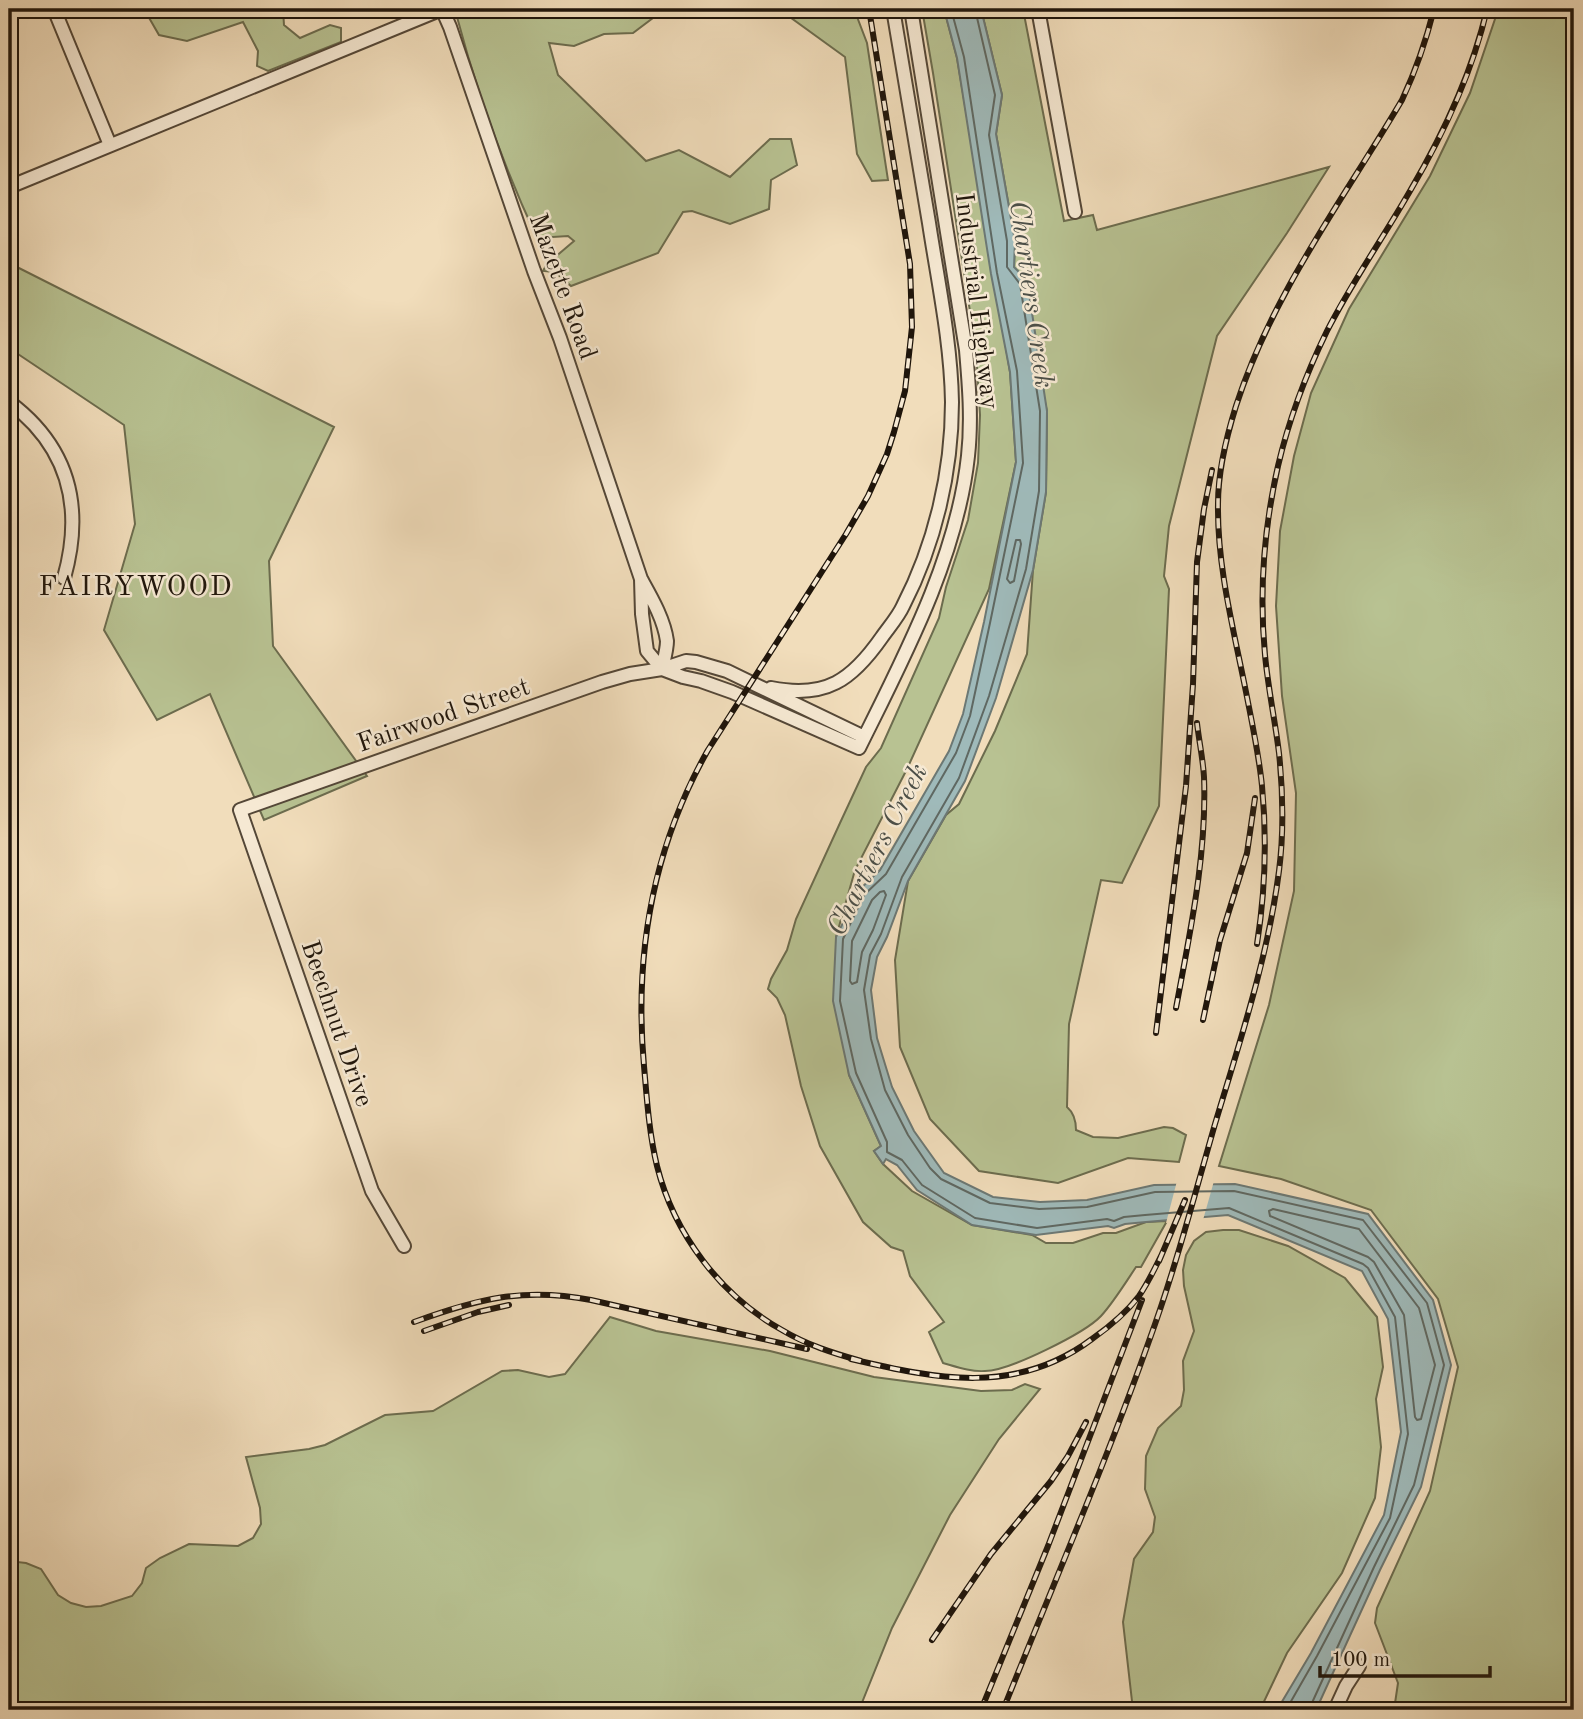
<svg xmlns="http://www.w3.org/2000/svg" width="1583" height="1719" font-family="'Old Standard TT',serif">
  <style>
    .green { fill: #b8c292; stroke: #6c6c4e; stroke-width: 2 }
    .water { fill: #9fbaba; stroke: #6c7874; stroke-width: 2 }
    .pier { fill: #f1ddbb }
    .lines { fill: none; stroke-linecap: round; stroke-linejoin: round }
    .shore { stroke: #5f6862; stroke-width: 2 }
    .minor-casing { stroke: #544737; stroke-width: 16 }
    .minor { stroke: #f6e9d3; stroke-width: 12 }
    .rail-casing { stroke: #1f150b; stroke-width: 6 }
    .rail { stroke: #f6e9d3; stroke-width: 3.5; stroke-dasharray: 10; stroke-linecap: butt }
    .labels { text-anchor: middle; stroke-width: 5; stroke-linejoin: round; paint-order: stroke }
    .street-label { font-size: 26px; fill: #1f150b; stroke: #f6e9d3 }
    .water-label { font-size: 28px; font-style: italic; fill: #4c4f48; stroke: #f6e9d3 }
    .neighbourhood-label { font-size: 28px; letter-spacing: 2px; fill: #1f150b; stroke: #f6e9d3 }
  </style>
  <rect width="100%" height="100%" fill="#f1ddbb"/>
  <filter id="stains"><feTurbulence type="fractalNoise" baseFrequency=".00286" numOctaves="4"/><feColorMatrix values="0 0 0 0 .2 0 0 0 0 .09 0 0 0 0 .02 0 0 0 .5 -.17"/></filter>
  <radialGradient id="worn" r=".72"><stop offset=".6" stop-color="#630" stop-opacity="0"/><stop offset="1" stop-color="#630" stop-opacity=".3"/></radialGradient>
  <path class="green" d="M144,9H283L284,25L300,38L330,25L341,28V42L268,71L257,66L258,51L243,22L187,41L159,35Z
    M462,9H676L661,12L633,33L604,34L574,46L549,43L558,75L646,161L679,150L730,177L770,139H791L797,165L771,180L769,209L730,224L692,211L683,212L658,253L571,286L555,272L543,271L547,264L574,241L568,236L537,238C504,167 477,93 457,17Z
    M776,9H854L867,43L888,180L872,181L857,154L845,57L780,10Z
    M922,9H944L957,58L1010,372L1016,462L989,589L907,769L855,870L836,937L849,1075L881,1146L874,1151L883,1164L912,1191L972,1225L1032,1235L1046,1243H1073L1103,1233H1116L1146,1222L1167,1221L1141,1267H1136C1126,1282 1113,1303 1101,1316C1085,1333 1009,1371 985,1371C971,1372 957,1367 943,1363L929,1332L944,1322L910,1276L903,1251L891,1247L863,1222L820,1146L801,1086L785,1015L777,998L768,989L771,979L787,950L796,919L840,823L866,767L881,748L939,618L946,587L968,520L978,463L980,415L976,350L933,73Z
    M981,9H1023L1064,221L1093,215L1097,230L1329,167L1287,233L1217,336L1169,526L1164,576L1169,589L1159,806L1122,883L1101,880L1069,1024L1067,1107C1074,1113 1076,1121 1076,1130L1093,1137L1118,1138L1164,1127L1173,1128L1186,1135L1179,1162L1128,1158L1058,1183L979,1171L930,1119L900,1047L895,960L908,881L946,815L959,804L995,731L1027,654L1033,570L1046,492L1047,411L1014,267L1015,241L996,134L1002,95Z
    M1497,9H1574V1710H1394L1398,1683L1375,1623L1377,1608L1430,1491L1458,1367L1438,1299L1371,1210L1281,1179L1219,1166L1269,1005L1294,891L1296,793L1282,696L1276,606L1280,531L1294,456L1311,393L1349,309L1430,176L1470,93L1495,19Z
    M9,263L334,427L269,561L273,646L367,776L264,820L210,694L157,720L104,630L135,524L124,425L9,348Z
    M1223,1230H1239L1288,1246L1345,1278L1377,1317L1383,1367L1376,1399L1381,1447L1375,1498L1342,1573L1287,1653L1260,1710H1133L1123,1622L1134,1559L1153,1532L1155,1517L1145,1489L1146,1456L1158,1428L1181,1406L1184,1390L1183,1361L1194,1331L1184,1286L1183,1270L1186,1255L1194,1241L1206,1232Z
    M610,1317L656,1331L770,1351L874,1377L981,1391L1012,1390L1025,1384L1040,1389L999,1439L950,1515L892,1628L859,1710H9V1561L26,1563L41,1569L58,1595L71,1603L86,1607L101,1606L132,1596L142,1583L146,1568L160,1558L189,1544L238,1546L253,1538L261,1524L260,1508L246,1457L309,1449L325,1445L385,1415L433,1411L502,1371L518,1370L549,1377L565,1374Z"/>
  <path class="water" d="M944,9H981L1002,95L996,134L1015,241L1014,267L1027,280L1047,411L1046,492L1033,570L996,698L965,781L908,881L887,937L877,957L871,990L877,1038L892,1087L914,1131L944,1173L993,1197L1040,1202L1087,1200L1154,1185L1235,1184L1368,1214L1433,1300L1451,1365L1421,1487L1380,1570L1316,1710H1277L1311,1653L1384,1515L1401,1432L1388,1319L1362,1271L1228,1215L1146,1222L1125,1224L1114,1228L1108,1226L1036,1235L972,1225L917,1190L897,1165L886,1159L883,1164L874,1151L881,1146L849,1075L833,1001L836,937L859,890L880,870L949,751L963,714L984,622L1016,462L1010,372L991,274L957,58Z"/>
  <path class="pier" d="M1177,1181H1214L1203,1220L1166,1223Z"/>
  <g class="lines">
    <path class="shore" d="M951,9L964,57L997,273L1017,371L1023,463L990,623L970,716L956,753L886,874L864,895L843,939L840,1001L856,1073L887,1142V1152L902,1160L922,1185L975,1218L1037,1228L1107,1219L1114,1221L1124,1217L1145,1215L1229,1208L1363,1264L1368,1268L1395,1317L1408,1434L1390,1518L1317,1656L1286,1710
      M975,9L995,95L989,135L1007,241V267L1020,284L1040,411L1039,491L1026,569L989,696L959,778L902,877L881,934L870,955L864,990L871,1039L885,1090L908,1135L930,1168L941,1179L990,1203L1039,1209L1087,1207L1155,1192L1234,1191L1363,1220L1427,1303L1444,1365L1414,1485L1374,1567L1311,1705L1310,1710
      M1016,540H1020L1021,544L1014,581L1010,583L1007,579Z
      M884,891L886,895L873,930L862,952L857,982L852,984L850,981L852,941L872,900L880,892Z
      M1273,1209L1359,1229L1419,1308L1435,1365L1421,1419L1417,1420L1415,1417L1404,1315L1374,1262L1368,1257L1270,1216L1269,1211Z"/>
    <g class="minor-casing">
      <path id="minor" d="M54,9L110,145
        M442,9L450,27L534,271L560,338L641,579C651,597 664,619 667,641C667,649 664,660 662,669
        M1038,9L1075,212
        M9,187L442,9
        M9,402C69,447 84,507 64,578
        M641,579L642,614L647,651L662,669L683,677L701,681L732,692L859,748C904,657 957,558 968,456C972,420 969,385 966,350L911,9
        M771,688C826,699 852,680 882,637C889,627 898,617 903,606C935,544 952,472 952,402C951,342 938,282 929,223C917,152 905,80 893,9
        M404,1246L372,1191L240,810L602,682L630,674L662,669L686,661L696,662L727,671L864,737
        M1335,1710L1346,1686L1359,1666"/>
    </g>
    <use href="#minor" class="minor"/>
    <g class="rail-casing">
      <path id="rail" d="M1257,944C1265,893 1267,838 1262,786C1259,755 1252,723 1246,692C1234,631 1217,567 1218,504C1218,471 1226,438 1236,406C1272,294 1343,200 1402,100C1416,70 1426,41 1434,9
        M1176,1008C1190,932 1207,855 1204,777C1203,759 1199,741 1197,723
        M1203,1020L1220,940L1247,853L1255,798
        M1156,1033L1186,786L1193,684L1197,562L1204,509L1212,470
        M1159,1261L1185,1200
        M414,1322C477,1299 523,1287 591,1300L807,1349
        M424,1331L478,1312L509,1305
        M851,1359C936,1379 1016,1396 1092,1339C1109,1327 1126,1313 1139,1296C1148,1283 1155,1268 1162,1254
        M861,1361C833,1353 807,1345 782,1330C721,1296 674,1234 657,1166C649,1133 647,1100 644,1066C634,954 652,849 708,750L846,534L868,496L887,454L894,432L905,391L912,327L910,264L869,9
        M932,1640L991,1554L1051,1481L1068,1456L1086,1422
        M981,1710L1048,1546L1142,1300
        M1003,1710C1052,1587 1105,1465 1149,1341C1175,1270 1194,1197 1215,1124C1240,1041 1268,957 1279,871C1284,832 1283,792 1279,753C1275,720 1268,688 1265,655C1259,592 1264,528 1278,466C1289,419 1306,374 1327,331C1352,282 1383,238 1410,191C1444,133 1472,74 1487,9"/>
    </g>
    <use href="#rail" class="rail"/>
  </g>
  <g class="labels">
    <g class="street-label">
      <text transform="translate(564 286) rotate(70)" y="9">Mazette Road</text>
      <text transform="translate(978 301) rotate(83)" y="9">Industrial Highway</text>
      <text transform="translate(443 714) rotate(-19)" y="9">Fairwood Street</text>
      <text transform="translate(338 1023) rotate(71)" y="9">Beechnut Drive</text>
    </g>
    <g class="water-label">
      <text transform="translate(1033 294) rotate(82)" y="10">Chartiers Creek</text>
      <text transform="translate(876 849) rotate(-63)" y="10">Chartiers Creek</text>
    </g>
    <g class="neighbourhood-label">
      <text x="136" y="595">FAIRYWOOD</text>
    </g>
  </g>
  <rect width="1583" height="1719" fill="none" stroke="#f1ddbb" stroke-width="35"/>
  <rect x="10" y="10" width="1562" height="1698" fill="none" stroke="#1f150b" stroke-width="3.5"/>
  <rect x="18" y="18" width="1548" height="1684" fill="none" stroke="#1f150b" stroke-width="2"/>
  <path d="M1320 1666v10h170v-10" fill="none" stroke="#1f150b" stroke-width="3.5"/>
  <text x="1331" y="1666" font-size="21" fill="#1f150b" stroke="#f6e9d3" stroke-width="5" paint-order="stroke">100 m</text>
  <rect width="100%" height="100%" filter="url(#stains)"/>
  <rect width="100%" height="100%" fill="url(#worn)"/>
</svg>
